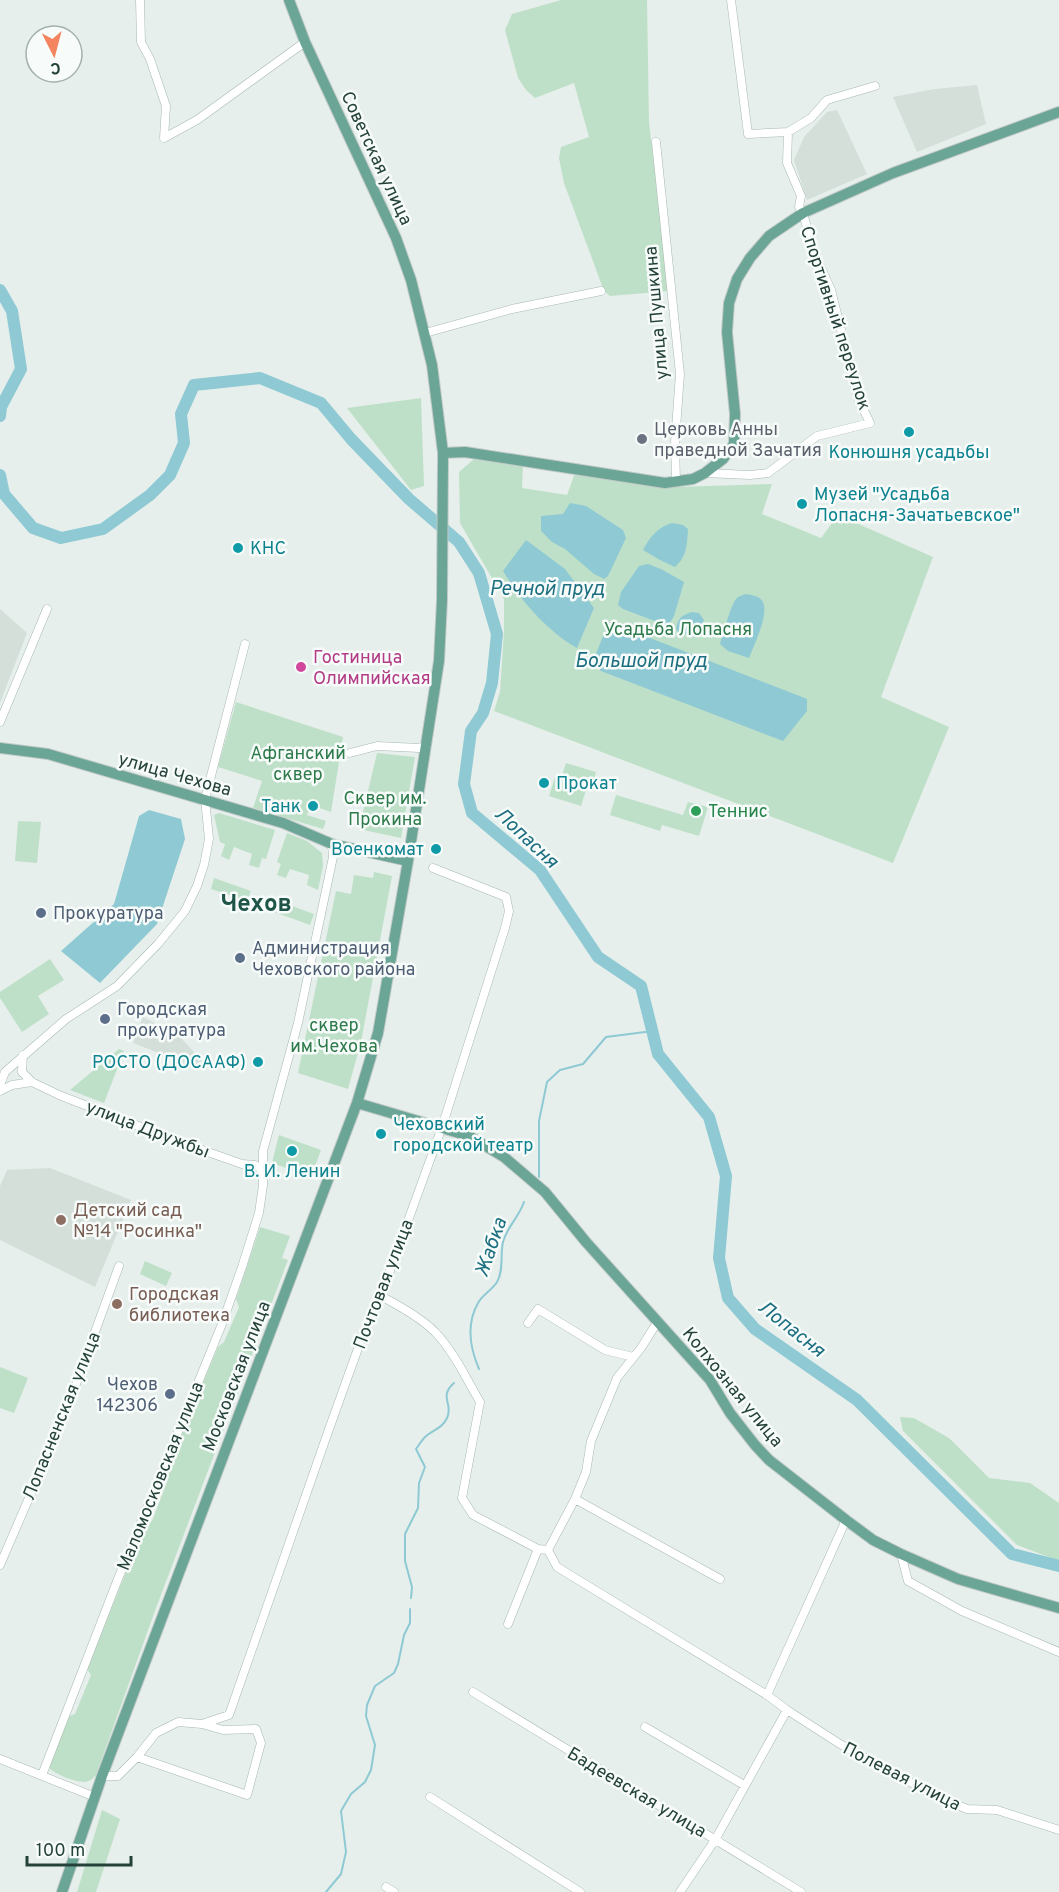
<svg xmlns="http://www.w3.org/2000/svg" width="1059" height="1892" font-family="Overpass,sans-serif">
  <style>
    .built { fill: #d4dfda }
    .green { fill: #bfe0c8 }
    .water { fill: #8ec9d4 }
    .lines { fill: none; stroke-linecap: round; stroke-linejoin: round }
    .stream { stroke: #8ec9d4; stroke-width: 2 }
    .river { stroke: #8ec9d4; stroke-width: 12 }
    .minor-casing { stroke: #a8b8b2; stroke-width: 9 }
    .major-casing { stroke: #c2cac8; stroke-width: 12 }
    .minor { stroke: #fff; stroke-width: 8 }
    .major { stroke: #6aa596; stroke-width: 10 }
    .culture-dot { fill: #0f9aa8; stroke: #f7fbf9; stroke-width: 2 }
    .worship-dot { fill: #6b7280; stroke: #f7fbf9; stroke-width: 2 }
    .hotel-dot { fill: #d1479c; stroke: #f7fbf9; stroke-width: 2 }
    .leisure-dot { fill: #2e9e5b; stroke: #f7fbf9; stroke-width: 2 }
    .service-dot { fill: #5c6f8a; stroke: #f7fbf9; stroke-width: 2 }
    .education-dot { fill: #8d6e63; stroke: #f7fbf9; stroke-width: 2 }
    .labels { text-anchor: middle; stroke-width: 5; stroke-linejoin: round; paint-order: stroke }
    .street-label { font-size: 18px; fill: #24423a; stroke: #f7fbf9 }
    .worship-label { font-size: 18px; fill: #5b616d; stroke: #f7fbf9; text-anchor: start }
    .culture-label { font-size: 18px; fill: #0d838f; stroke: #f7fbf9; text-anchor: start }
    .park-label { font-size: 18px; fill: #2d7a4b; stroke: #f7fbf9 }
    .hotel-label { font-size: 18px; fill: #b23c85; stroke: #f7fbf9; text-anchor: start }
    .leisure-label { font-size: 18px; fill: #27864d; stroke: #f7fbf9; text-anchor: start }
    .service-label { font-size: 18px; fill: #4e5e75; stroke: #f7fbf9; text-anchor: start }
    .education-label { font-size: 18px; fill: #785e54; stroke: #f7fbf9; text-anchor: start }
    .water-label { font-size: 20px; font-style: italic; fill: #1c6f80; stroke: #f7fbf9 }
    .district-label { font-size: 24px; font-weight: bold; fill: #1f5548; stroke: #f7fbf9 }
  </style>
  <rect width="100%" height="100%" fill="#e6efeb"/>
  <path class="built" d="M977,85L986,124L917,152L893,97L935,89Z
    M837,110L867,174L807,200L794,160L804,137L827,112Z
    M0,609L27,633L0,703Z
    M143,1017L179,1036L194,1052L203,1057L200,1064H187L133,1043Z
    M50,1168L131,1200L95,1287L0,1240V1186L7,1170Z"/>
  <path class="green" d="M561,0H647L649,122L669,291L610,296L604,291L564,183L559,158L561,147L589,137L574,83L535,98L526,90L518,78L505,30L512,14Z
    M421,398L424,486L411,490L347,408Z
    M474,459L523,465L522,488L567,495L575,473L676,487L772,484L762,514L821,538L838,515L933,557L881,697L949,727L893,863L494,711L500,692L504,631V599L460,523L459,472Z
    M236,702L343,737L331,812L311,805L307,815L326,821L323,829L253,808L262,781L218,767Z
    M377,753L415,757L401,838L359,829Z
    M566,763L596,772L592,788L587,787L581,806L549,796L555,777L561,779Z
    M616,795L683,815L688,802L708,807L699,836L662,825L660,831L610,815Z
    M219,813L275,830L266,859L262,858L259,868L249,865L252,854L234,847L229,860L221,856L225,844L220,842L214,815Z
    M18,821L41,822L37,863L15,861Z
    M287,833L307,841L322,853L323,866L318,890L307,885L309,875L290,869L286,878L277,875L281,864L277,862Z
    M374,872L392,876L361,1042L348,1089L298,1073L336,891L351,894L354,875L373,878Z
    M214,878L251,891L247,901L211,889Z
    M270,898L314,914L310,925L266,909Z
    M50,959L64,980L38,996L49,1014L22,1032L0,998V992Z
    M119,1049L124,1051L104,1103L70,1090Z
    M279,1135L321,1150L311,1177L272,1163Z
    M260,1227L290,1236L282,1258L288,1260L156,1608L96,1775C93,1778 92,1780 88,1781C81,1785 57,1775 50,1769V1764L69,1716L75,1714L91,1675L87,1669L146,1523L152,1521L167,1482L164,1476L218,1347L224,1342L239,1307L236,1299Z
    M145,1261L172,1273L166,1286L140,1274Z
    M0,1367L28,1378L14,1413L0,1408Z
    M900,1417L914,1418L949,1438L989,1478L1030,1483L1059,1503V1561L1017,1545L903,1431Z
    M102,1810L120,1819L96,1892H77Z"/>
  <path class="water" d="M570,503L586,506L623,530L626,538L608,576L604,579L594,574L565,549L552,542L541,531V516L563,514Z
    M672,523L683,525L688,529C687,544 687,557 675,567L660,560L643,550C650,537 658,527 672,523Z
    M526,540L565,569L594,608L577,648C547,631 521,601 503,571Z
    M648,564L661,569L684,582L674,616L668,626L623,609L618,605L621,592L639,566Z
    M746,594C752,595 760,596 763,602C769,615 754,645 749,658L728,651L720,644C723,635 731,603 737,598C739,596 743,595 746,594Z
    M692,612L699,613L704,620L697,638L679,632L676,629C678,618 682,615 692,612Z
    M609,622L797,695L807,699V711L783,741L601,671L592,663Z
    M149,810L181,819L185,839L157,924L100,983L61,951L114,904L139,816Z"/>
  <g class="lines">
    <path class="stream" d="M539,1177V1121L547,1082L560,1070L583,1064L606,1037L653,1031
      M479,1369C470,1348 466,1324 478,1303C482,1295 492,1290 497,1282C504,1270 500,1255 503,1242C507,1227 519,1217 524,1202
      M411,1598L412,1587L405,1561V1534L418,1508L419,1483L425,1467L416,1449C419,1445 422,1440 425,1437C432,1430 442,1429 447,1418C454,1404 438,1397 454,1383
      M326,1892L341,1874L346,1852L341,1811L351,1794L365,1782L371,1770L375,1745L366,1716L367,1705L375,1686L394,1673L398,1664L404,1635L410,1623V1609"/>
    <path class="river" d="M0,290L12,311L21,369L1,407L0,416
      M0,475L4,494L33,528L61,538L103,529L150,495L170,475L184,443L181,414L194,385L260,378L321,403L351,439L409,499L459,542L479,573L497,634L492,683L483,713L471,731L464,784L472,813L540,870L598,957L641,986L658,1054L709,1117L726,1176L719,1258L728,1298L755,1329L857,1400L1012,1554L1059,1566"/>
    <g class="minor-casing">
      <path id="minor" d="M140,0L141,42L150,59L166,106L164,138
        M788,132L811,118L827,100L875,86
        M164,138L197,120L305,42
        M656,142L680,374L675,442L676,482
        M425,333L512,309L601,291
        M705,473L750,475L768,473L817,436L870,423L858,398L831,290L813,250L803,213L799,207L801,196L787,163L788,132L748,134L731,0
        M0,722L47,609
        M350,753L377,746L419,748L427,746
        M23,1055L22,1072L32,1082L59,1095L185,1144L242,1164L255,1165L260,1168L263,1174
        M0,1085L5,1072L66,1019L117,986L158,944L185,911L197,886L204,865L209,839L205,799L245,644
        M0,1091L12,1085L32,1082
        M381,1296C399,1306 420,1317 435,1332C454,1352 466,1378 480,1402L462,1498L473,1515L538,1549L548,1550
        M528,1323L538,1309L605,1350L633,1357
        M575,1499L720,1579
        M548,1550L557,1567L767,1695L787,1710L840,1744L934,1795L967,1809L997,1810L1059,1830
        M548,1550L575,1499L586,1472L591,1441L617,1378L641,1348L658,1321
        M901,1554L908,1581L962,1611L1059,1652
        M0,1565L64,1417L119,1266
        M508,1624L538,1549
        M473,1692L801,1892
        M767,1695L846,1520
        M645,1727L744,1785
        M137,1757L247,1795L261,1743L256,1729L223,1730L202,1724
        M0,1759L95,1797
        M42,1775L116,1584L222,1324L242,1267L259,1213L263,1185V1151L298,1023L333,857L332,844
        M102,1776H118L137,1757L156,1733L178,1722L202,1724L229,1715L328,1432L365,1329L384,1287L442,1127L505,928L509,911L506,897L433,868
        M430,1797L580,1892
        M386,1887L394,1892
        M680,1892L715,1840L787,1710"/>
    </g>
    <g class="major-casing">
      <path id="major" d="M443,453L465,452L665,483L693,479L705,473L723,459L734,444L735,414L727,332L729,303L737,279L750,258L769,236L803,213L893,173L1059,112
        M0,748L48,754L283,823L332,844L408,861
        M357,1103L469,1136L504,1157L545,1192L586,1242L710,1380L730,1413L755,1445L769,1460L846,1520L873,1540L901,1554L958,1579L1059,1608
        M62,1892L102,1776L357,1103L378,1033L408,861L439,661L442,600L443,453L432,365L411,280L396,238L305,42L289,0"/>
    </g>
    <use href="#minor" class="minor"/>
    <use href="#major" class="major"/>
  </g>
  <g class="culture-dot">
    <circle cx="909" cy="432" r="6"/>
    <circle cx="802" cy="504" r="6"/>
    <circle cx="238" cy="548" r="6"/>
    <circle cx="544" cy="783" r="6"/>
    <circle cx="313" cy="806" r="6"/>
    <circle cx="436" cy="849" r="6"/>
    <circle cx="258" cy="1062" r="6"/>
    <circle cx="381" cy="1134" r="6"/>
    <circle cx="292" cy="1151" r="6"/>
  </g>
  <circle class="worship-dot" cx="642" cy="439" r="6"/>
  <circle class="hotel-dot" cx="301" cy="667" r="6"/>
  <circle class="leisure-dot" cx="696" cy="811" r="6"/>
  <g class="service-dot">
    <circle cx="41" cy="913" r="6"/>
    <circle cx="240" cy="958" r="6"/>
    <circle cx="105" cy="1019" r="6"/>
    <circle cx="170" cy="1394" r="6"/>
  </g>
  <g class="education-dot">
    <circle cx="61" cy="1220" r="6"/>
    <circle cx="117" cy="1304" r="6"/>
  </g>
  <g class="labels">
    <g class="street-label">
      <text transform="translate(377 158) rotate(65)" y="6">Советская улица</text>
      <text transform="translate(656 313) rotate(-95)" y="6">улица Пушкина</text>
      <text transform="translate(836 318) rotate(72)" y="6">Спортивный переулок</text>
      <text transform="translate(175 774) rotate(16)" y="6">улица Чехова</text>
      <text transform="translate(148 1129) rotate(21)" y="6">улица Дружбы</text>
      <text transform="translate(383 1284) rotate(-69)" y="6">Почтовая улица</text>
      <text transform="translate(236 1376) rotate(-69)" y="6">Московская улица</text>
      <text transform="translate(733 1387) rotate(51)" y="6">Колхозная улица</text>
      <text transform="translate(61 1416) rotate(-68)" y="6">Лопасненская улица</text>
      <text transform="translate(160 1476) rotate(-68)" y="6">Маломосковская улица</text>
      <text transform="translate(902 1776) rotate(27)" y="6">Полевая улица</text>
      <text transform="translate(637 1792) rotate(31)" y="6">Бадеевская улица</text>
    </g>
    <g class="worship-label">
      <text x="654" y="435">Церковь Анны<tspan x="654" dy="21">праведной Зачатия</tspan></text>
    </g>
    <g class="culture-label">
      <text x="909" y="458" text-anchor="middle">Конюшня усадьбы</text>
      <text x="814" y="500">Музей "Усадьба<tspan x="814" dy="21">Лопасня-Зачатьевское"</tspan></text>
      <text x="250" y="554">КНС</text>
      <text x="556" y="789">Прокат</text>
      <text x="301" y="812" text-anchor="end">Танк</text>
      <text x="424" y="855" text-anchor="end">Военкомат</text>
      <text x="246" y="1068" text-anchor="end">РОСТО (ДОСААФ)</text>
      <text x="393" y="1130">Чеховский<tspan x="393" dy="21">городской театр</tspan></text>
      <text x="292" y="1177" text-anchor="middle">В. И. Ленин</text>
    </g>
    <g class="park-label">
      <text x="678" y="635">Усадьба Лопасня</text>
      <text x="298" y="759">Афганский<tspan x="298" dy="21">сквер</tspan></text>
      <text x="385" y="804">Сквер им.<tspan x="385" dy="21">Прокина</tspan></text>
      <text x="334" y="1031">сквер<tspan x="334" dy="21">им.Чехова</tspan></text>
    </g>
    <g class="hotel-label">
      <text x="313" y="663">Гостиница<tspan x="313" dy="21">Олимпийская</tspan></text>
    </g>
    <g class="leisure-label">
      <text x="708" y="817">Теннис</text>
    </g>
    <g class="service-label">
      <text x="53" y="919">Прокуратура</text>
      <text x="252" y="954">Администрация<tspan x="252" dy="21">Чеховского района</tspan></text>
      <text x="117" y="1015">Городская<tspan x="117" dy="21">прокуратура</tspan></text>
      <text x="158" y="1390" text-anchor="end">Чехов<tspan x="158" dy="21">142306</tspan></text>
    </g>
    <g class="education-label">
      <text x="73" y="1216">Детский сад<tspan x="73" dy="21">№14 "Росинка"</tspan></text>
      <text x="129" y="1300">Городская<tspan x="129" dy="21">библиотека</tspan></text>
    </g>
    <g class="water-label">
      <text x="547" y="595">Речной пруд</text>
      <text x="641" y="667">Большой пруд</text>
      <text transform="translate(527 837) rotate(43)" y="7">Лопасня</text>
      <text transform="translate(490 1247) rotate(-71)" y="7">Жабка</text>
      <text transform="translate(792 1328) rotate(38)" y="7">Лопасня</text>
    </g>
    <g class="district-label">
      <text x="256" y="911">Чехов</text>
    </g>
  </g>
  <g transform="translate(54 54) rotate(174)"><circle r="28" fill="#f7fbf9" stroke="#a3b1ad" stroke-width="1.5"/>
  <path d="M0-4.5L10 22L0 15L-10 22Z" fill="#f4845f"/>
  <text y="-9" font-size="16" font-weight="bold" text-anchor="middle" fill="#24423a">С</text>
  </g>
  <path d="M27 1856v9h104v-9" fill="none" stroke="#24423a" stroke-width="3"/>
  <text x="36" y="1856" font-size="18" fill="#24423a" stroke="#f7fbf9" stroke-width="4.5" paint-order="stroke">100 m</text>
</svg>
